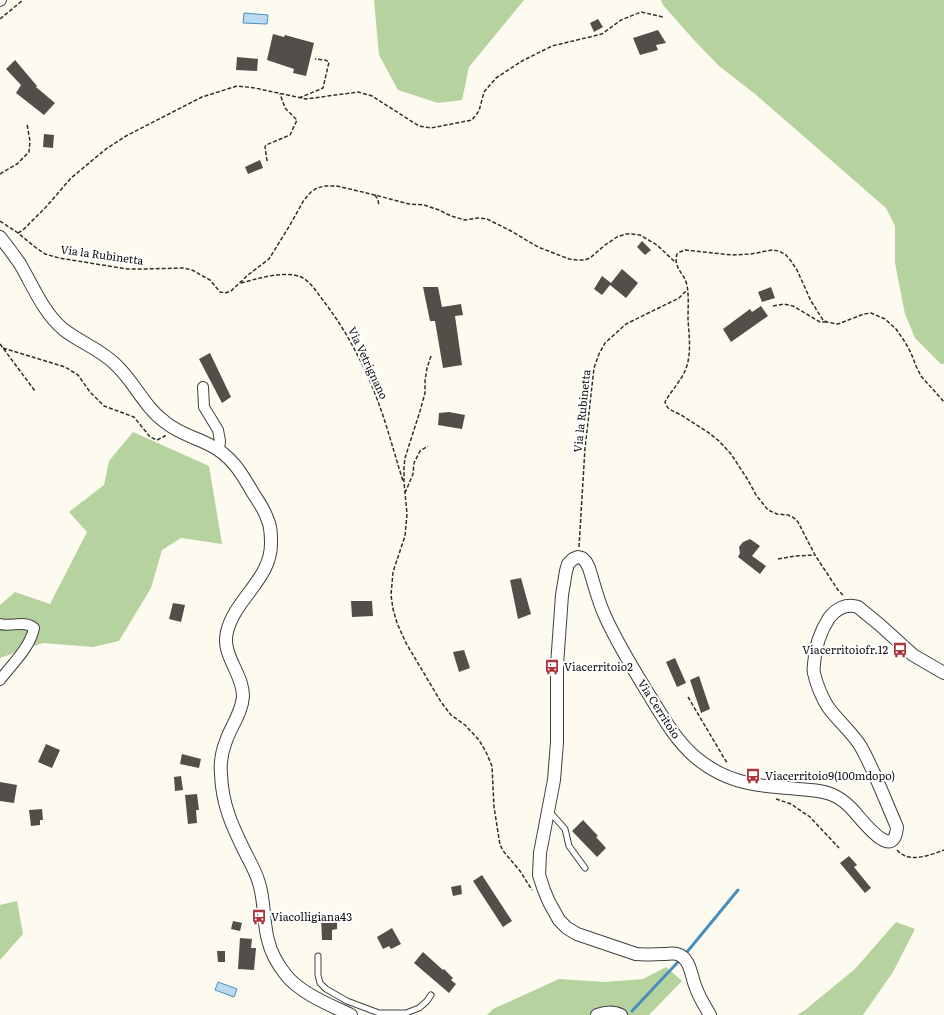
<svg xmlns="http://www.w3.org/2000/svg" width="944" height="1015" font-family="Literata,serif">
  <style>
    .forest { fill: #b6d29e }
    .water { fill: #badbee; stroke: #498fbd }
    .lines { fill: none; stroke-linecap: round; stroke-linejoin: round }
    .stream { stroke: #498fbd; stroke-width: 3 }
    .building { fill: #544e4b }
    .service-casing { stroke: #404040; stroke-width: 7 }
    .minor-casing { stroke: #404040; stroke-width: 12 }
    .tertiary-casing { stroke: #404040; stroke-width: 14 }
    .path { stroke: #2f2f2f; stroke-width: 1.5; stroke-dasharray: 4 2; stroke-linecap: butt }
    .service { stroke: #fff; stroke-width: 5 }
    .minor { stroke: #fff; stroke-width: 10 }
    .tertiary { stroke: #fff; stroke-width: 12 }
    .labels { text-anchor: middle; stroke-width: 4; stroke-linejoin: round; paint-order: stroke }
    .street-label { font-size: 11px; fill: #0d0d0d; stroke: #fff }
    .poi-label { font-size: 11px; fill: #0d0d0d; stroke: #fff; text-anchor: start }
  </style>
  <rect width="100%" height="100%" fill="#fdfaef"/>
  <path class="forest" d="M374,0H524L469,67L462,100L438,103L398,90L379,55Z
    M661,0H944V364H941L915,338L905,314L895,263V226L886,208L755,94L719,66L693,39L663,5Z
    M133,432L209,466L222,544L181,538L162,550L151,588L119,641L93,647L43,643L0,658V605L15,592L50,604L87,532L69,512L104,485L109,461Z
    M17,901L23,934L0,960V905Z
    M896,922L915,929L893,972L863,1015H797L805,1010L855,969Z
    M666,967L682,981L649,1015H487L493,1009L559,979L605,982L643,979Z"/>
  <path class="water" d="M244,13L268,15L267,24L243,23Z
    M218,982L237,989L234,997L215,990Z"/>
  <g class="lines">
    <path class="stream" d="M687,952L738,890
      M632,1011L678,962"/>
  </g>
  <path class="building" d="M598,19L603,27L594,32L590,23Z
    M658,30L666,43L656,45L658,50L640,55L633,38Z
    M273,34L284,37L285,35L314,43L306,76L293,73L294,69L267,60Z
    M237,57L258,59L257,71L236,70Z
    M15,60L37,86L36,87L55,103L44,115L16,93L21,85L6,69Z
    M44,134L54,135L53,148L43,147Z
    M260,160L263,168L248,174L245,167Z
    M642,241L651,250L645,255L637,247Z
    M622,269L638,283L626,298L610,285L602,295L594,289L602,276L611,283Z
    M423,287H438L442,307L461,304L463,315L455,316L462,365L443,368L435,321H430Z
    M771,287L775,298L762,302L758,292Z
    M761,306L768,316L731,342L723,329L750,309L752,312Z
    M210,353L231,397L222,403L199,359Z
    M449,412L465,415L462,429L438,425L439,413Z
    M750,539L760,546L752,556L766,566L760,574L738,557L740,553L739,547L743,542Z
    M521,578L531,614L518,619L510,580Z
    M351,601H372L373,616L352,617Z
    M173,603L185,605L181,622L169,619Z
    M464,650L470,668L459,672L453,652Z
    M675,658L686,683L677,687L666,662Z
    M699,676L710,709L701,713L690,680Z
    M46,744L60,750L52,768L38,762Z
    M182,754L201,759L199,768L180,764Z
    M181,776L183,790L175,791L174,777Z
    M0,782L17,785L14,803L0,801Z
    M197,794L199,810H196L197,823L188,824L185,795Z
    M42,809L43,820H40V825L31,826L29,810Z
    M583,820L598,836L596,837L606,848L597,857L572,831Z
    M849,856L857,865L854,867L871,888L865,893L840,863Z
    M482,875L512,921L503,927L473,881Z
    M461,885L462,894L453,896L451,887Z
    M331,916V920H337V929L332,930V940H322L321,917Z
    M233,921L242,923L240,931L231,929Z
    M392,928L401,944L391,949L389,946L383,949L377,937Z
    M240,938L252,939L251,948H256L254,970L238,969Z
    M217,951H225V962H218Z
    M423,952L443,970L444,969L453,978L451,980L456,984L449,993L414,963Z"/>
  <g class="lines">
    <g class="service-casing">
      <path id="service" d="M549,811L565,829L569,846L585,868
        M318,956V975L320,983L326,989L347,1001L379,1013H406L419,1008L427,1001L431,995"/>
    </g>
    <g class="minor-casing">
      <path id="minor" d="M0,1L1,0
        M203,387L204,407L218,430L220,441L219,450
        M0,624C12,627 25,620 34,628C30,648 12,664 0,680"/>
    </g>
    <g class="tertiary-casing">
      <path id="tertiary" d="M0,237C7,246 14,255 20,264C33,286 43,312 63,329C79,342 100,349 115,364C134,381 144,407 165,422C178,433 194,437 208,444C231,455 241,472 253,493C258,501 264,509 267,518C271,526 271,534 271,542C272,579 235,598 227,632C221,655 243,673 243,696C242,713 231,726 226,741C222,751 220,763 221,774C222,804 232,826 245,852C250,862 256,872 259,883C265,902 263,922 268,940C271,953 278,965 286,975C300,993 330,1005 351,1015
        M597,1015C605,1012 613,1011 621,1015
        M710,1015C705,1006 699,997 696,988C691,977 691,958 677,954C673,953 668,954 664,954C655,954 646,955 636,954L577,934L567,928L559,920L549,902L544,890L539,875L540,853L554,780L557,742V665L562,595L566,571L568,564L573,559L578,557L582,558L586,562L589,568C594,584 598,601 605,616C618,645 635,672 651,698C664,719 676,740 694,756C709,769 729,779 748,783C764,787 783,787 799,789C810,790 824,790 835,796C841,799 846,803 851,808C860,817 894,865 897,827C885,800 875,772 861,747C853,733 837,720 828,707C822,698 816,683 814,673C813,670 814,667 814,664C815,647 820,632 829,618C836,609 846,603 858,607L880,625L913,655L944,673"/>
    </g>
    <path class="path" d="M0,19L23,0
      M299,98L323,88L329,62L325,60L315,59
      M267,161L265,147L266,145L290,135L297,120L285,108L280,94
      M0,174L17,164L29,152L30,141L27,124
      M375,195L378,200L379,206
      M0,221L18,233L35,247L45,254L59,258L127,269H144L184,268L192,270L210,280L220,292L225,293L231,291L248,275L269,259L290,225L304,200L311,192L317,188L325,186H337L375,195L409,204L424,205L439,210L451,216L465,220L478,218L487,219L511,231L538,247L569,259L577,260H585L590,258L605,245L617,237L626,234H632L640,235L657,245L675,262
      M18,233L23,230L46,207L59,192L71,178L106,149L126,136L202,97L237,86L255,88L306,99L358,92L372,96L419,126L431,128L472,120L479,111L484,92L496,78L522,61L552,46L602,34L621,20L641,12L663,17
      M241,283C256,279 285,270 301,277C310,281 316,291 322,299C351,336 372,380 386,425C392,444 397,462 403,481
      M773,306L784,304L793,306L820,322H827
      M0,344L35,391
      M3,348L65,367L78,375L90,392L104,406L134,417L150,437L157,440L165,436V435
      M431,356L427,368L425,381V393L420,411L405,458L404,467V482L407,514L405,536L393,572L391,595L393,609L397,623L406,643L441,702L451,715L465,725L479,740L486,752L492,766L494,807L500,845L504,852L520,871L532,890
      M405,493L413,474L414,463L420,451L428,446
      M579,547L585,448L594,368L599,354L605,343L626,324L679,298L686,291
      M778,559L795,556L815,555
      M843,595L838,590L815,555L798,522L794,518L788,515L777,514L768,510L756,495L748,480L731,454L719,441L709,433L681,415L669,409L666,405L665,402C671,391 680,382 685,371C692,355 689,336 688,319C688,308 689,296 687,285C684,273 673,268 677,254L680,252L685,250L732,255L751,254L772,250L779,251L786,255L791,261L797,270L811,301L823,320L827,322L832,323L838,324L864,314L871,313L885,319L896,329L905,342L911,353L916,366L921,376L944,402
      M688,697L727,763
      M776,799L791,804L810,817L839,848
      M897,850C909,864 930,855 944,850"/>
    <use href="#service" class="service"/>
    <use href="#minor" class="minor"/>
    <use href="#tertiary" class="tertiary"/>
  </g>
  <defs>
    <g id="bus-bare" transform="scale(1.2)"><path d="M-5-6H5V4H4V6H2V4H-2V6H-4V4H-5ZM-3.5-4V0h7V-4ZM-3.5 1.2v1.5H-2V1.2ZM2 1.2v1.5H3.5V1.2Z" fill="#ac363c" stroke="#fff" stroke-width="2.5" paint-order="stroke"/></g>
  </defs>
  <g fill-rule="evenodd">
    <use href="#bus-bare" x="900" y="650"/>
    <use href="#bus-bare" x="552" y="667"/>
    <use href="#bus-bare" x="753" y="776"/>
    <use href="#bus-bare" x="259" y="917"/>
  </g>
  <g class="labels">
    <g class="street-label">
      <text transform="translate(102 255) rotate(8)" y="4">Via la Rubinetta</text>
      <text transform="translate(368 363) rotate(65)" y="4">Via Vetrignano</text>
      <text transform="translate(582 411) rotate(-84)" y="4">Via la Rubinetta</text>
      <text transform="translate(659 709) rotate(57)" y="4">Via Cerritoio</text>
    </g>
    <g class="poi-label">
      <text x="888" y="654" text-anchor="end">Viacerritoiofr.12</text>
      <text x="564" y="671">Viacerritoio2</text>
      <text x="765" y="780">Viacerritoio9(100mdopo)</text>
      <text x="271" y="921">Viacolligiana43</text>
    </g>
  </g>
</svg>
